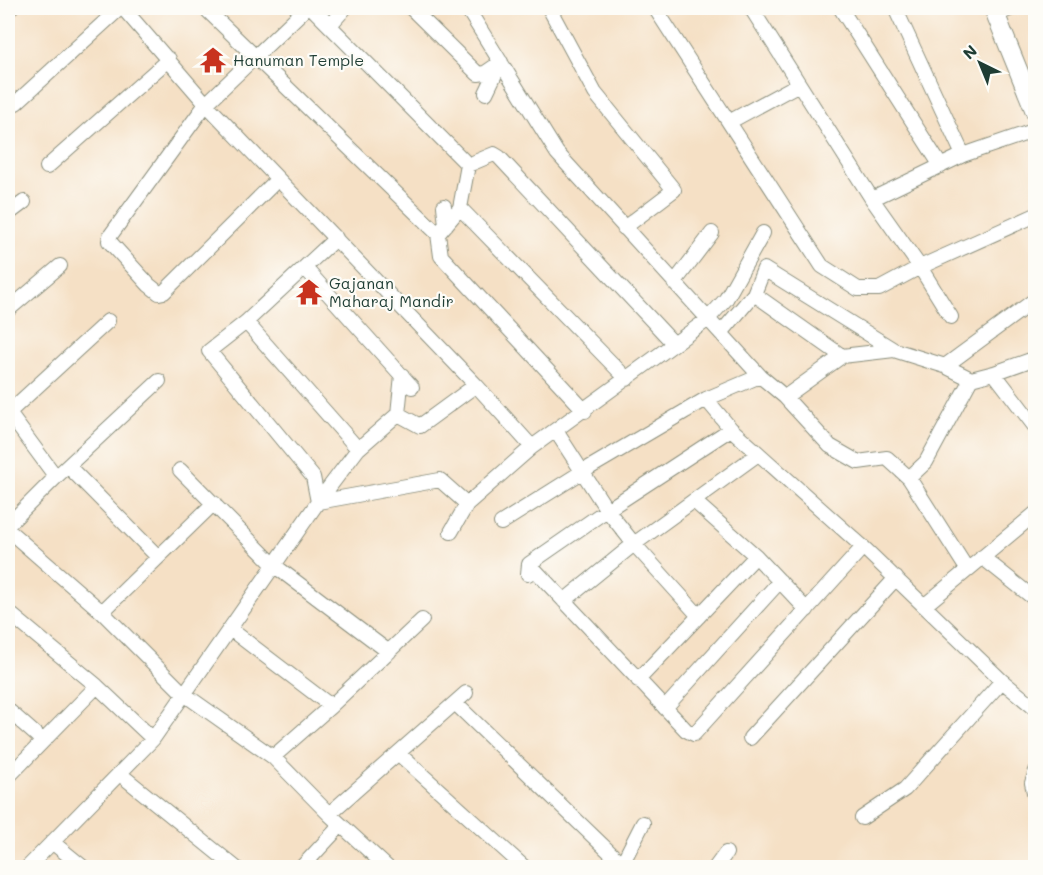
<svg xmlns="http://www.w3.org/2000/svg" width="1043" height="875" font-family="Mali,sans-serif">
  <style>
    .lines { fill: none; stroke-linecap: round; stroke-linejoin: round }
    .street-casing { stroke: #8a8e7c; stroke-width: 16 }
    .secondary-casing { stroke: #8a8e7c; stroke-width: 20 }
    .street { stroke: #fff; stroke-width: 14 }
    .secondary { stroke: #fff; stroke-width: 18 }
    .labels { text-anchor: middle; stroke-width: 4.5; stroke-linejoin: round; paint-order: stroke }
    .poi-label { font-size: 16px; fill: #1f3d34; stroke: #fdfcf7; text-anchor: start }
  </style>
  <rect width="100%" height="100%" fill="#fdfcf7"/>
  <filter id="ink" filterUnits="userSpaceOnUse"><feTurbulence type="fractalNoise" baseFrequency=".0167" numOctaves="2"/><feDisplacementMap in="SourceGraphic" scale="12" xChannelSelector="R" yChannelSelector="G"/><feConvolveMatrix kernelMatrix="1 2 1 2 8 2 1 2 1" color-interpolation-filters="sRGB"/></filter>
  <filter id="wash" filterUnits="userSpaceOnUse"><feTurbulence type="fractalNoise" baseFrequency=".008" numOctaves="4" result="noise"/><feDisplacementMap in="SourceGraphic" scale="24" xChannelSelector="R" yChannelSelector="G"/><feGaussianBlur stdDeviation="1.35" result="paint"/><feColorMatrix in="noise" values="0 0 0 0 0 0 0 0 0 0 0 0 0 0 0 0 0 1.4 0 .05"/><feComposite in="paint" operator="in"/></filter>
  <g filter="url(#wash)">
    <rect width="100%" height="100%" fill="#f5e0c5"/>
  </g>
  <g filter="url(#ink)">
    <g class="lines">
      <g class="street-casing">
        <path id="street" d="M123,8L206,104L476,385L532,447
          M205,8L438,234L441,256L585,411
          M312,8L468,165L460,208L438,234
          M411,8L478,74L485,73L501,62
          M467,8L557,153L760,376L785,397L830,446L858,462L887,458L909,478L967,569
          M549,8L595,93L674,190L624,228
          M655,8L822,266L858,289H879L920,267L1036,215
          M751,8L872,199L920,267L951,317
          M895,8L963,155
          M841,9L941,166
          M8,10L11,8
          M996,15L1012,8
          M330,25L345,8
          M486,93L500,64
          M16,103L120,8
          M729,122L799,84
          M468,165L494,154L499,157L674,344
          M47,167L169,59
          M278,179L164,292L159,293L149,285L109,241L110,236L206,104L306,8
          M872,199L963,155L1036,130
          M444,206L446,225
          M460,208L627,379
          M8,214L24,202
          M336,238L246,322L209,351L313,477L318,502L440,480L467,504
          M305,268L412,387
          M674,283L712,233
          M754,294L842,356
          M8,310L60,266
          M721,333L754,294L764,269L894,350
          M945,366L1036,299
          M994,373L1036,428
          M785,397L842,356L894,350L945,366L971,379L994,373L1036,358
          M706,399L731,429L863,547L1002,681L905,789L862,818
          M8,412L56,477
          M8,413L108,321
          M398,414L420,426L476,385
          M556,431L607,510L634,544L699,616
          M358,449L398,414L402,375
          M68,466L158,557
          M180,470L275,566L389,652
          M909,478L926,462L971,379
          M694,501L756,556L807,610
          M501,523L582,472L706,399L760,376
          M8,525L56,477L159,381
          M8,530L102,612L184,694L273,757L329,814L388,868
          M451,532L467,504L532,447L707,320L726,299L763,233
          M982,557L1036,600
          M536,571L686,730L694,734L863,547
          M528,574L529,564L607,510L731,429
          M564,601L634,544L758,454
          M924,606L1036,513
          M8,612L97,686L153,739
          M102,612L214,503
          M230,629L331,706
          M638,680L756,556
          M1002,681L1036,709
          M455,703L626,868
          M665,708L780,581
          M8,710L43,741
          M750,738L896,578
          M399,754L525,868
          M273,757L331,706L422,620
          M1036,771L1032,783L1036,801
          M120,774L236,868
          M8,777L97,686
          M329,814L466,693
          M52,842L84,868
          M27,868L153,739L318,502L358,449L246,322
          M301,868L341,825
          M620,868L643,823
          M715,868L726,853"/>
      </g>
      <g class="secondary-casing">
        <path id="secondary" d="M993,8L1036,114"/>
      </g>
      <use href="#street" class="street"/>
      <use href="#secondary" class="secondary"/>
    </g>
  </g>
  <defs>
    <g id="temple-bare" transform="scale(2.07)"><path d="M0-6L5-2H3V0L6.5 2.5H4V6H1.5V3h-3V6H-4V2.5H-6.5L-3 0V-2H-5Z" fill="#c8321e" stroke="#fdfcf7" stroke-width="2.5" paint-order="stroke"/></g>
  </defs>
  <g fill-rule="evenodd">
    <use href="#temple-bare" x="213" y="60"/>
    <use href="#temple-bare" x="309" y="292"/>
  </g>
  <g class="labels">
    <g class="poi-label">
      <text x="233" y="66">Hanuman Temple</text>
      <text x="329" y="289">Gajanan<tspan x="329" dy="18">Maharaj Mandir</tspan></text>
    </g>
  </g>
  <rect width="1043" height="875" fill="none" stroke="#fdfcf7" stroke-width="30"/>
  <g transform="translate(980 63) rotate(317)" stroke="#fdfcf7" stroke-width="4.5" paint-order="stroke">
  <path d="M0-4.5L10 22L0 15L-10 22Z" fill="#1f3d34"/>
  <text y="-9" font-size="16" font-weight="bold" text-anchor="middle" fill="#1f3d34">N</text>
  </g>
</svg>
